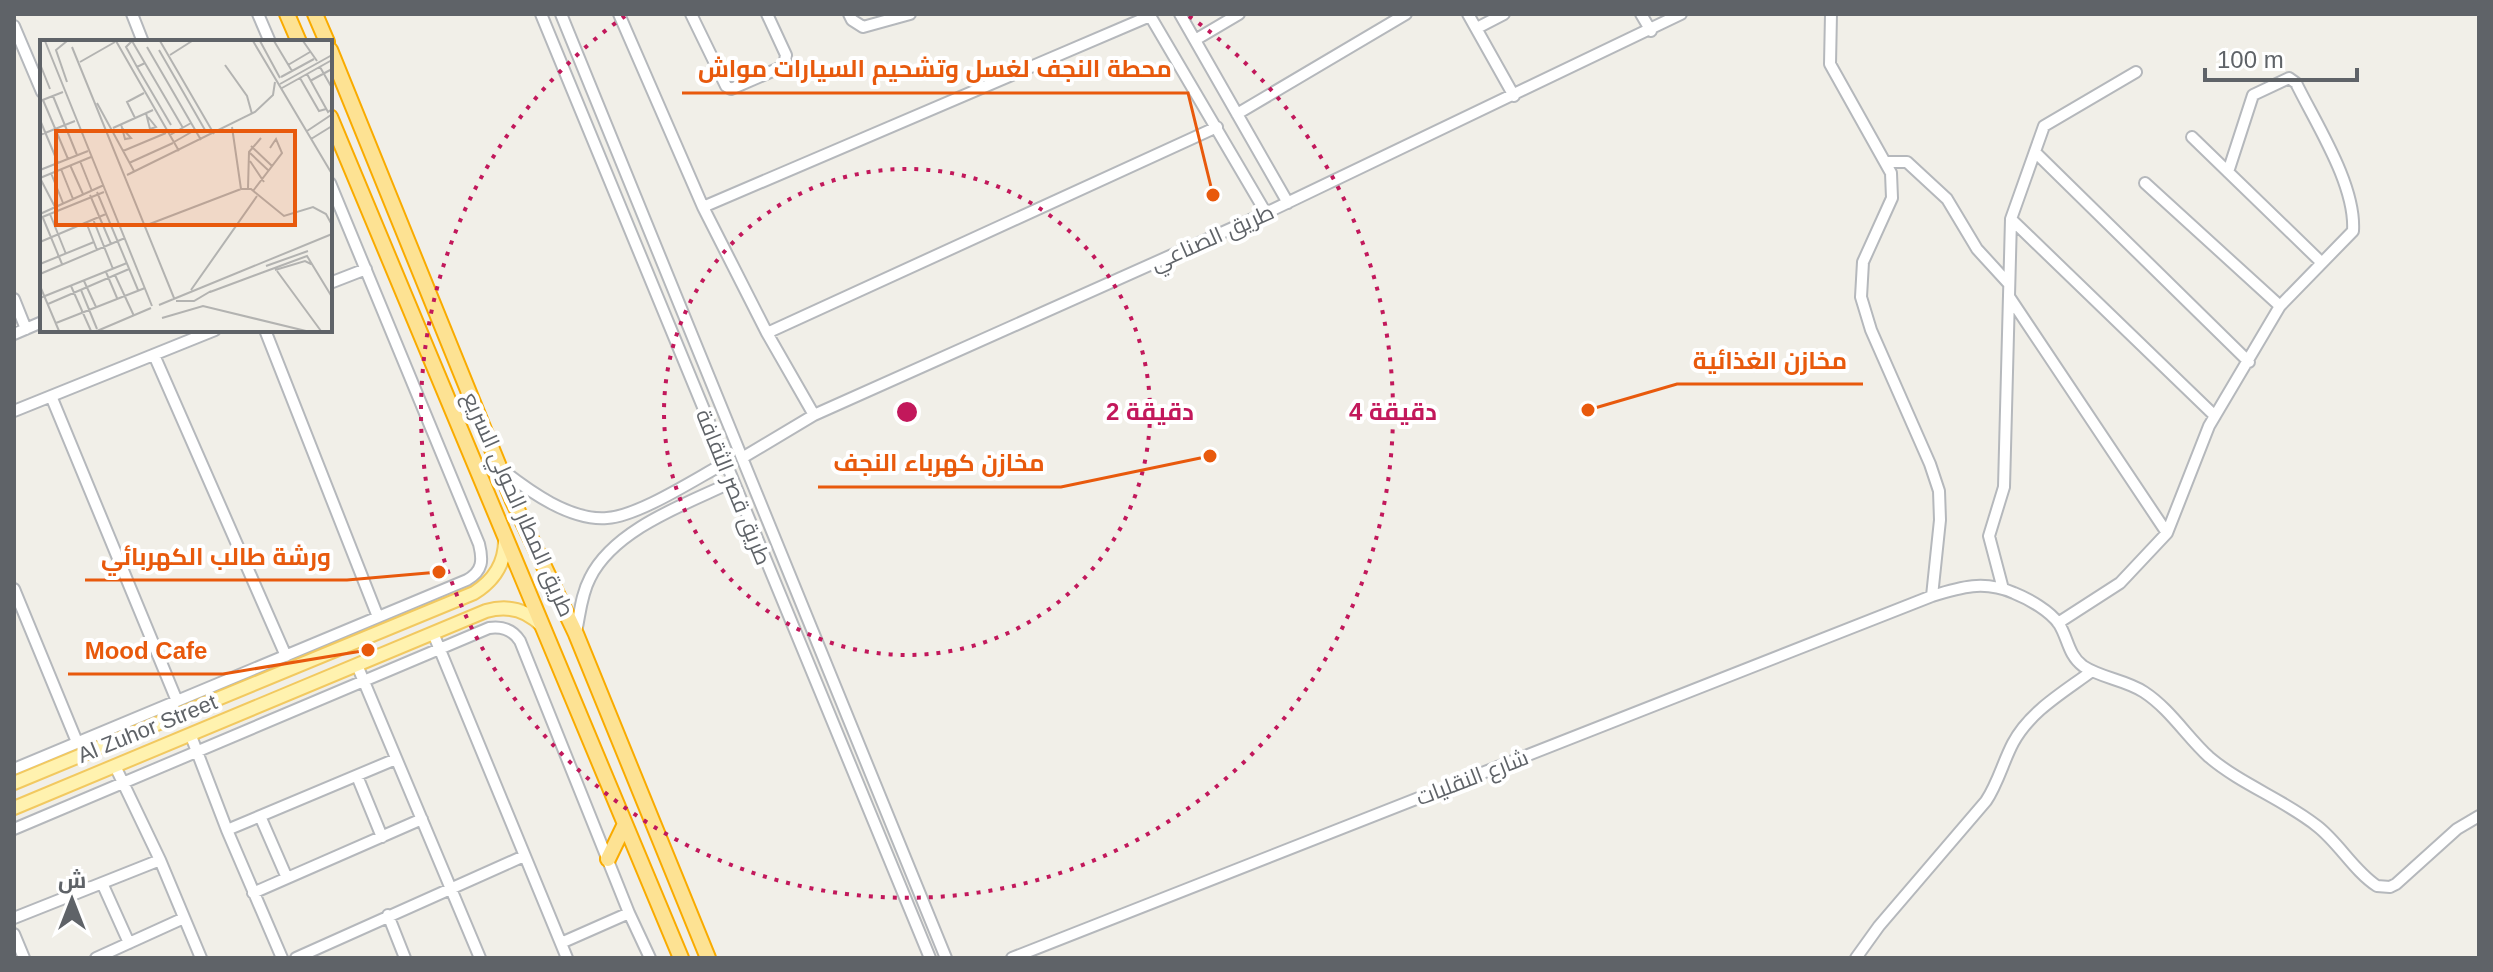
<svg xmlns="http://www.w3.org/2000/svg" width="2493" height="972" font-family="Arial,Cairo,sans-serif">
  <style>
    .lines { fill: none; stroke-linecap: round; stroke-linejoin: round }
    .minor-casing { stroke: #b5b8bc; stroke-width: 14 }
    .major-casing { stroke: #f2c960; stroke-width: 16 }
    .highway-casing { stroke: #f9ab00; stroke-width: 18 }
    .minor { stroke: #fff; stroke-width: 10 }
    .major { stroke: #fff2af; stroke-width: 12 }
    .highway { stroke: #fde293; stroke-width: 14 }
    .ring { fill: none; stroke: #c2185b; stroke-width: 4; stroke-dasharray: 4 8 }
    .labels { text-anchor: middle; stroke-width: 8; stroke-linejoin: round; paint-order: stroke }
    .street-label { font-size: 22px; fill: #5f6368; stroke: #fff }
    .inset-road { fill: none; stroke: #b3b3b1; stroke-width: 2 }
    .view { fill: #e8590c; fill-opacity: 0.15; stroke: #e8590c; stroke-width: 4 }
    .inset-edge { fill: none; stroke: #5f6368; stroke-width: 4 }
    .centre { fill: #c2185b; stroke: #fff; stroke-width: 4 }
    .ring-label { font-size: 24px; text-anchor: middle; font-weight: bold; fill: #c2185b; stroke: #fff; stroke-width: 8; stroke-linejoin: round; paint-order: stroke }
    .leader { fill: none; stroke: #e8590c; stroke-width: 3 }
    .callout-dot { fill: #e8590c; stroke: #fff; stroke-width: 3 }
    .callout-label { font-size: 24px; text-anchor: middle; font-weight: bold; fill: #e8590c; stroke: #fff; stroke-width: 8; stroke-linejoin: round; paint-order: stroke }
  </style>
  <rect width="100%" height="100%" fill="#f1efe8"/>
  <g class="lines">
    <g class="minor-casing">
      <path id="minor" d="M132,14L143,42
        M258,14L270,42
        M541,14L930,958
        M561,14L946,958
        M619,14L703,207L767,333L814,415
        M691,14L726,86L731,89L784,66L786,55L767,14
        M849,14L852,20L863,27L910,14
        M1149,14L1266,213
        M1180,14L1288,203
        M1468,14L1514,96
        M1641,14L1651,31
        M1831,14L1830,64L1891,173L1892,198L1863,262L1861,297L1871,330L1930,464L1939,491L1940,520L1932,596
        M14,26L42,92
        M1477,28L1504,14
        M1195,40L1239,14
        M1237,114L1406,14
        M2192,137L2321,262
        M2035,152L2249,362
        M1886,162H1907L1947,199L1977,249L2009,284
        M2145,183L2280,306
        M703,207L1150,16
        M2011,219L2215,416
        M330,283L366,269
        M2010,298L2167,533
        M14,299L26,329
        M265,330L378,617
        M767,333L1217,127
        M14,334L42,322
        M154,355L286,656
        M51,396L177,701
        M14,411L215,330
        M742,458L814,415L1266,213L1681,14
        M501,469C529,491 570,521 607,518C639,516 695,479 725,463
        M14,589L77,742
        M2003,589L1989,536L2004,487L2011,219L2044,126L2136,72
        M2058,623L2120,583L2167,533L2209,426L2280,306L2353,231C2356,185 2316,124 2296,83L2289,78L2253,95L2228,172
        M576,632C580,614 581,595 590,578C614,529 686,504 732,482
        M433,633L567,958
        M357,665L480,958
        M191,736L227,830L282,958
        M115,766L160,860L201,958
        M14,769L467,580C483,571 483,560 479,544L330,183
        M357,776L382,837
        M260,816L287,878
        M14,829L489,628C503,626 513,630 520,641L629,913L650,958
        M227,830L396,759
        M102,883L129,943
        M253,893L422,819
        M388,915L405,958
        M14,918L160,860
        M14,934L24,958
        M561,943L629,913
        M96,958L184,918
        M296,958L524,856
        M1012,958L1932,596C1961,587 1984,580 2014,593C2029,599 2050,611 2059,624C2068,638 2068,655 2083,666C2101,678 2126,680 2144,692C2170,709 2187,737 2209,757C2242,785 2283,799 2317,826C2339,843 2354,871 2377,886L2390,887L2396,884L2457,829L2479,816
        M1856,958L1879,926L1986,801C1998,783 2003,762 2013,743C2030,711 2064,692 2092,671"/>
    </g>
    <g class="major-casing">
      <path id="major" d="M14,783L474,593C495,580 506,561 505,537
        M14,808L486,611C507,605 526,609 542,626"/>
    </g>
    <g class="highway-casing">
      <path id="highway" d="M287,14L299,42
        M315,14L327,42
        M330,50L513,501L576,634L708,958
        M330,117L681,958
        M608,859L625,824"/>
    </g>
    <use href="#minor" class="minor"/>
    <use href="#major" class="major"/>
    <use href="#highway" class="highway"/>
  </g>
  <g class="ring">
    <circle cx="907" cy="412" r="243"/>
    <path d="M1189 16A486 486 0 1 1 625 16"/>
  </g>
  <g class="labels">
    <g class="street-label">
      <text transform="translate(1212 237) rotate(-24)" y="8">طريق الصناعي</text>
      <text transform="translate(734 487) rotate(68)" y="8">طريق قصر الثقافة</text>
      <text transform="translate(519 504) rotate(66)" y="8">طريق المطار الحولي السريع</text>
      <text transform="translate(147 728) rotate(-22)" y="8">Al Zuhor Street</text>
      <text transform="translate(1472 777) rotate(-21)" y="8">شارع النقليات</text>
    </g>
  </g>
  <g transform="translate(40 40)">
    <rect width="292" height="292" fill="#f1efe8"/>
    <path class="inset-road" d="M5,1L112,266M76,1L139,111M92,1L143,88M92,1L86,7L97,27L105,23M120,1L174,94M213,1L292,134M220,1L240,38M234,1L252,31M263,1L277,21M32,7L134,258M107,7L161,100M119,10L165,90M130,15L152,1M40,22L75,2M0,24L10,49M185,25L207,56L212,74M248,25L270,12M97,27L131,85M280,27L292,48M267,34L288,72L292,69M241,37L274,19M260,38L279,71L286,69M270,41L292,29M27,42L16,10L27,1M240,44L292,15M242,48L292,20M13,56L37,115M3,60L28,119M0,61L23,52M57,63L94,131M106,73L110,89L116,87L108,77M95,78L87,62L104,53M0,80L18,123M81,84L85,99L91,98L82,88M192,87L201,149M73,88L113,70M267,91L291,75M0,95L35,81M130,95L151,83M271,99L292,86M134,102L155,90M211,106L232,126M83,111L126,93M210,113L229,131M40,121L52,151M210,121L224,142M89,123L133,103M30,125L43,154M21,129L33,159M0,130L48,111M11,133L23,163M87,135L215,72L233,55L235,42M0,138L51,117M0,138L15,167M208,148L209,112L221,98M201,149H211L244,176L273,167L286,174L292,185M213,151L242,113L236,99L230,108M57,152L98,250M50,155L71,204M0,174L64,145M10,174L26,214M0,178L64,152M3,178L22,224M53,179L73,229M46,182L57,210M107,185L201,149M0,202L66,174M0,224L54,202M226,226L268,211M235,230L265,221L271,224M237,231L281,291M66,232L77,258M0,234L85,198M75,235L94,276M44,241L56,267M0,246L19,291M31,246L51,291M41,250L57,289M151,250L217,156M170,252L267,216L292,257M0,258L87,223M136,261H154L171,251M8,264L89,229M119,265L292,194M122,278L163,266L266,291M16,283L105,248M57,291L111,268"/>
    <path class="view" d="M16,91H255V185H16Z"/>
    <rect width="292" height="292" class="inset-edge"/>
  </g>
  <circle cx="907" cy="412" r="12" class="centre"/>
  <g class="ring-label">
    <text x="1150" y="420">2 دقيقة</text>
    <text x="1393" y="420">4 دقيقة</text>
  </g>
  <path class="leader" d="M1213 195L1188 93H682M1588 410L1677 384H1863M1210 456L1061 487H818M439 572L347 580H85M368 650L223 674H68"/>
  <g class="callout-dot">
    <circle cx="1213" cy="195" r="8"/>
    <circle cx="1588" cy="410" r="8"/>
    <circle cx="1210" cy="456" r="8"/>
    <circle cx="439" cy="572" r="8"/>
    <circle cx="368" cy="650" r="8"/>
  </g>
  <g class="callout-label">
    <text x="935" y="77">محطة النجف لغسل وتشحيم السيارات مواش</text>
    <text x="1770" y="369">مخازن الغذائية</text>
    <text x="939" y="471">مخازن كهرباء النجف</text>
    <text x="216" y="565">ورشة طالب الكهربائي</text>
    <text x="146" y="659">Mood Cafe</text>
  </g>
  <rect width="2493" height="972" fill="none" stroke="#5f6368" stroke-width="32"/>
  <g transform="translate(72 900)" stroke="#ffffff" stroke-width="6" paint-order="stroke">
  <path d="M0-6L14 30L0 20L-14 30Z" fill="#5f6368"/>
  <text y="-12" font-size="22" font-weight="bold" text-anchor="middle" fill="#5f6368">ش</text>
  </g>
  <path d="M2205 68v12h152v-12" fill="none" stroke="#5f6368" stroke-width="4"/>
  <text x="2217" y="68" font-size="24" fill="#5f6368" stroke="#ffffff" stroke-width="6" paint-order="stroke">100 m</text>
</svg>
